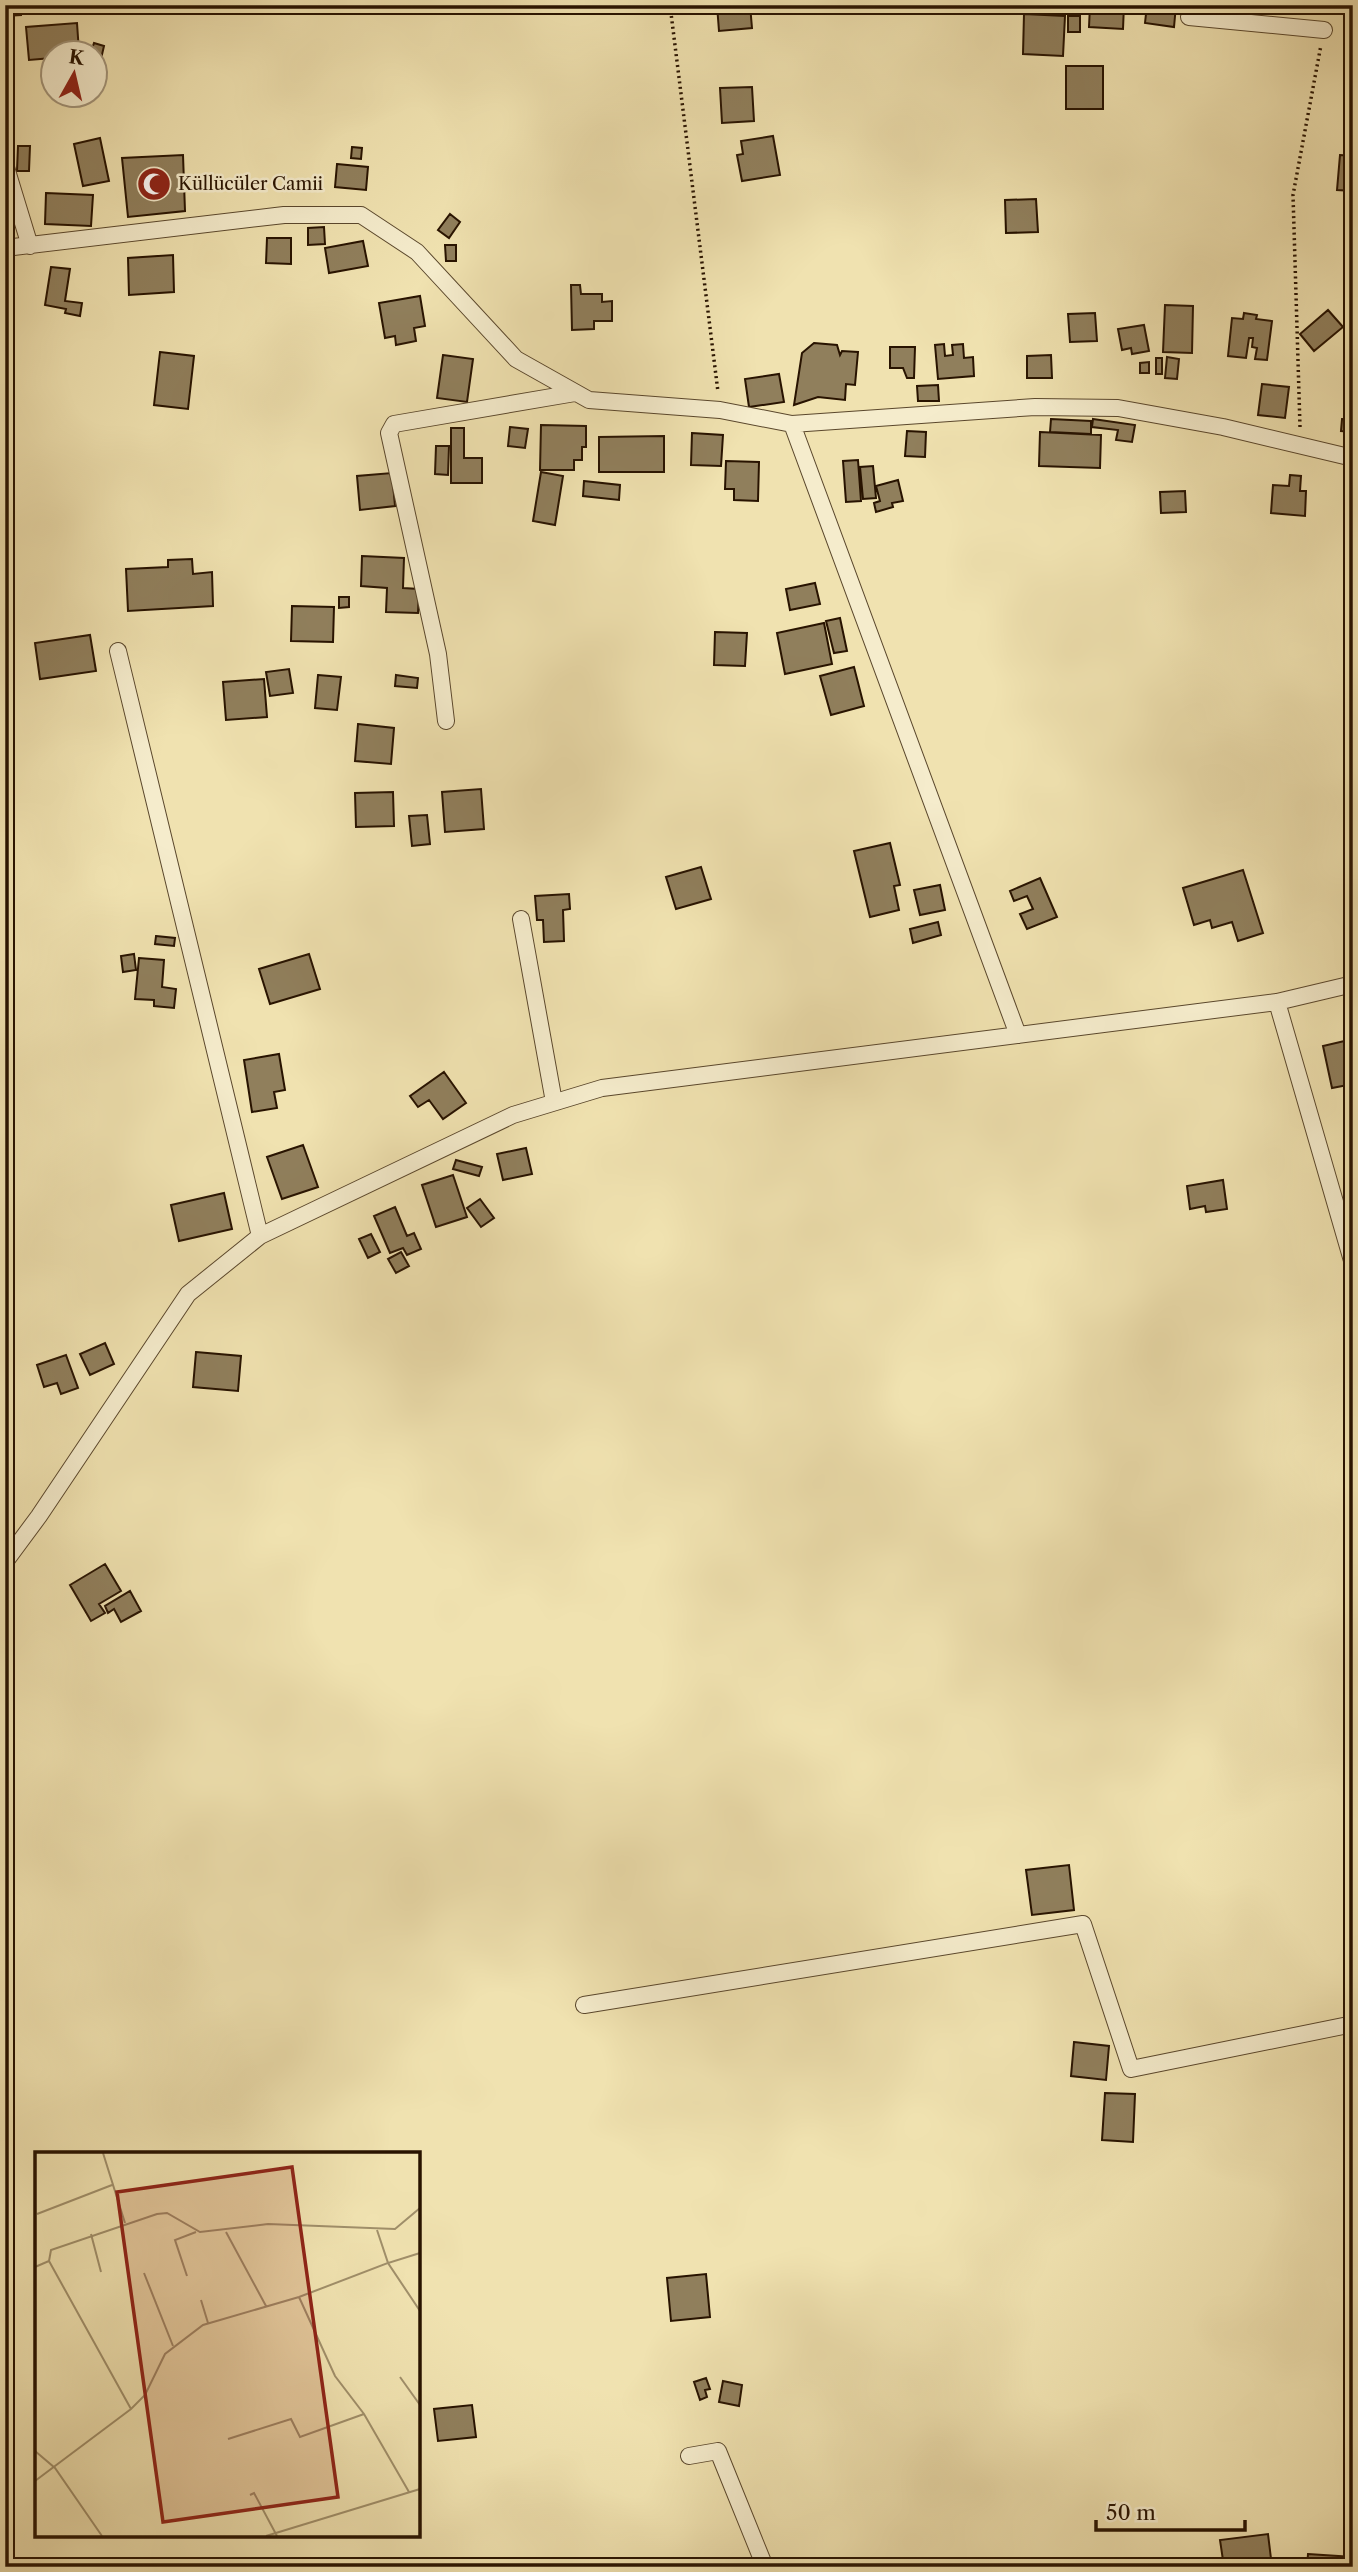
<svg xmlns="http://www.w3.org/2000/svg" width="1358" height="2572" font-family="'Libre Caslon Text',serif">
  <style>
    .building { fill: #907f5c; stroke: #281300; stroke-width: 2 }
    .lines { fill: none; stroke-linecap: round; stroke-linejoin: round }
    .minor-casing { stroke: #5a472c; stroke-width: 18 }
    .path { stroke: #281300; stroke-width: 3.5; stroke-dasharray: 2 3.5; stroke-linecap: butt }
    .minor { stroke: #f5eccc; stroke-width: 16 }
    .labels { text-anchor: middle; stroke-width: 5; stroke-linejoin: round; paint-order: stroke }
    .poi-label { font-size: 18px; fill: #281300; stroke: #f5eccc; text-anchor: start }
    .inset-road { fill: none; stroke: #a08f6a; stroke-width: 2 }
    .view { fill: #8f2418; fill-opacity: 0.15; stroke: #8f2418; stroke-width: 3.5 }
    .inset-edge { fill: none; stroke: #281300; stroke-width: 3.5 }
  </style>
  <rect width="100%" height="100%" fill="#f0e2b0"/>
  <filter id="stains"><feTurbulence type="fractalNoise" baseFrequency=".00286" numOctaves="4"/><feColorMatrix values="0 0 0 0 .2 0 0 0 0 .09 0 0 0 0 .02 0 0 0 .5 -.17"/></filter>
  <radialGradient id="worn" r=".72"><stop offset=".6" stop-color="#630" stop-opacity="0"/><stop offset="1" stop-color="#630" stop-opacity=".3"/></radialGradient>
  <path class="building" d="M5,5H21V15L5,16Z
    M91,5H130V10L92,13Z
    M717,5H750L752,28L719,31Z
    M826,5H856V6L827,11Z
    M1090,5H1124L1123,29L1089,27Z
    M1147,5H1176L1174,27L1145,23Z
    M1024,14L1065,16L1063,56L1023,54Z
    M1068,16H1080V32H1068Z
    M77,23L79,52H52V58L29,60L26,27Z
    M94,43L104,46L101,59L94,58V52H91Z
    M1066,66H1103V109H1066Z
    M752,87L754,121L722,123L720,88Z
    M773,136L780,175L742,181L737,155L743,154L741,141Z
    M100,138L109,181L83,186L74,144Z
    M18,146H30L29,171H17Z
    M352,147L362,148L361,159L351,158Z
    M183,155L185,211L128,217L122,158Z
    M1340,155L1353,156V191L1337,190Z
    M337,164L368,167L366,190L335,187Z
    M46,193L93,195L91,226L45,224Z
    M1036,199L1038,232L1006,233L1005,200Z
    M450,214L460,222L449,238L438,230Z
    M324,227L325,244L308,245V228Z
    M267,238H291V264L266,263Z
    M363,241L368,266L329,273L325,248Z
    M445,245H456V261H446Z
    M173,255L174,292L129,295L128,258Z
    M51,267L70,269L65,301L82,303L80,316L65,313L66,309L45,305Z
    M571,285H580L581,294H602V302L612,301V321H594V329L572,330Z
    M420,296L425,326L414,328L416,341L396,345L395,336L385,338L379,303Z
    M1165,305L1193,306L1192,353L1163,352Z
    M1328,310L1343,327L1314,351L1300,334Z
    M1095,313L1097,341L1070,342L1068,314Z
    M1244,313L1257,315L1256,319L1272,321L1267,360L1255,359L1257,348L1252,347L1253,338H1249L1246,358L1228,356L1232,318L1243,319Z
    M1144,325L1149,351L1132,354L1131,348L1122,350L1118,329Z
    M814,343L837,345L840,355L842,351L858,352L855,385L846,384L845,400L818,397L794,405L802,353Z
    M944,344L945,356L953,355L952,345L963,344L964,358L973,357L974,376L938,379L935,345Z
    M890,347H915L914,378H907L903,368H890Z
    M160,352L194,356L188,409L154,405Z
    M443,355L473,359L467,402L437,398Z
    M1051,355L1052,378H1027V356Z
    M1167,357L1179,359L1177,379L1165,378Z
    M1156,358H1162V374H1156Z
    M1149,362V373H1140V363Z
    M779,374L784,402L749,407L745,379Z
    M1262,384L1289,387L1285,418L1258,415Z
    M938,385L939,401H918L917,386Z
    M1051,419L1091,421V434L1050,432Z
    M1093,419L1135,425L1132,442L1116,440L1118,430L1092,427Z
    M1342,419L1353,420V432L1341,431Z
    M541,425L586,426V447H582V460H574V470H540Z
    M510,427L528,429L525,448L508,446Z
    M451,428H464V458H482V483H451Z
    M907,431L926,432L925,457L905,456Z
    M1040,432L1101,435L1100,468L1039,466Z
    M692,433L723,435L721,466L691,465Z
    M664,436V472H599V437Z
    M436,446H449L448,475L435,474Z
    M858,460L861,501L846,502L843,461Z
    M726,461L759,462L758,501L734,500V489H725Z
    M873,466L876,498L863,499L860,467Z
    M541,472L563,476L555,525L533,521Z
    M392,473L395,506L360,510L357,476Z
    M1290,475L1301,476L1300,491H1306L1305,516L1271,513L1273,485L1289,486Z
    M898,480L903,501L892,503L893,507L876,512L874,503L880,501L876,486Z
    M584,481L620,485L619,500L583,496Z
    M1185,491L1186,512L1161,513L1160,492Z
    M1350,525H1353V554L1347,553Z
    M362,556L404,558L403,588L419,589L418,613L386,612L387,588L361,586Z
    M192,559L193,574L212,572L213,606L128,611L126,569L168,567V560Z
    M815,583L820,604L790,610L786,589Z
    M339,597H349V607L339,608Z
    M292,606L334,607L333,642L291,641Z
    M840,618L847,651L834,653L826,621Z
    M824,623L832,664L785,674L777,633Z
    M715,632L747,633L745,666L714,665Z
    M90,635L96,671L40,679L35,643Z
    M854,667L864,706L831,715L820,676Z
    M289,669L293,693L270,696L266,672Z
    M318,675L341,677L337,710L315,708Z
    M396,675L418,678L417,688L395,686Z
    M264,679L267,717L226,720L223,682Z
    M358,724L394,728L391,764L355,761Z
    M481,789L484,829L445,832L442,792Z
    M393,792L394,826L356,827L355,793Z
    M427,815L430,844L412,846L409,816Z
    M890,843L900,885L894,886L899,910L870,917L854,851Z
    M701,867L711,899L676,909L666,877Z
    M1243,870L1263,933L1238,941L1232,922L1212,928L1210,920L1194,925L1183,888Z
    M1040,878L1057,917L1027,929L1020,914L1033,909L1027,896L1014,901L1010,891Z
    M940,885L945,910L920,915L914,890Z
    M569,894L570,909L563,910L564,941L544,942L543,920H537L535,896Z
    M938,922L941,935L913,943L910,929Z
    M156,936L175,938L174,946L155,944Z
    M134,954L136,970L123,972L121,956Z
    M309,954L320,989L270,1004L259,969Z
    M139,958L164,960L162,987L176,989L174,1008L154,1006V1000L135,999Z
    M1353,1039V1084L1332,1088L1323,1046Z
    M279,1054L285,1090L274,1092L277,1108L252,1112L244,1060Z
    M444,1072L466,1103L443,1119L429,1100L418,1107L410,1096Z
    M303,1145L318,1187L282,1199L267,1157Z
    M526,1148L532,1174L503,1180L497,1154Z
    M456,1160L482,1167L479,1176L453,1169Z
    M453,1175L467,1217L436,1227L422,1185Z
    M1223,1180L1227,1209L1206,1212L1205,1206L1190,1209L1187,1186Z
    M224,1193L232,1229L179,1241L171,1205Z
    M480,1199L494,1218L481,1227L467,1208Z
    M395,1207L407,1236L414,1233L421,1249L407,1255L403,1248L390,1253L374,1216Z
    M371,1234L380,1252L368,1258L359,1239Z
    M401,1252L409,1266L396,1273L388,1259Z
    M105,1343L114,1364L90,1375L80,1354Z
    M196,1352L241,1356L238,1391L193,1387Z
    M66,1355L78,1388L61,1394L57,1383L44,1387L37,1365Z
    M105,1564L121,1591L99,1604L105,1613L91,1621L70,1585Z
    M130,1591L141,1611L121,1622L114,1609L108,1613L105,1606Z
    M1069,1865L1074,1910L1032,1915L1026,1870Z
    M1074,2042L1109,2046L1106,2080L1071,2076Z
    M1105,2093L1135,2094L1133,2142L1102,2140Z
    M706,2274L710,2317L671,2321L667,2278Z
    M706,2378L710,2389L705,2390L707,2397L700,2400L694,2382Z
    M723,2381L742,2385L739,2406L719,2402Z
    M472,2405L476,2437L438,2441L434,2409Z
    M1268,2534L1272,2567H1224L1220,2540Z
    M1308,2554L1353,2557V2567H1307Z"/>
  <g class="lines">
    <g class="minor-casing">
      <path id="minor" d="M1189,17L1324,30
        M5,164L30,246
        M5,248L284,215H361L417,252L516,359L589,400L720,410L792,424L1035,407L1118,408L1223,427L1353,458
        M792,424L1018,1035
        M118,651L260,1236
        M446,721L438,654L389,433L394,424L575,393
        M521,919L554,1102
        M1277,1002L1353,1264
        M5,1562L39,1516L188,1294L260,1236L513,1115L602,1088L1277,1002L1353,984
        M584,2005L1083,1924L1131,2069L1353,2024
        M689,2456L718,2451L765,2567"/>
    </g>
    <path class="path" d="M670,5L718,392
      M1300,427L1293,195L1321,45"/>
    <use href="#minor" class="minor"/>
  </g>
  <defs>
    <g id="mosque-disc" transform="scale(1.75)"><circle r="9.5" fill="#8f2418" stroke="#f5eccc"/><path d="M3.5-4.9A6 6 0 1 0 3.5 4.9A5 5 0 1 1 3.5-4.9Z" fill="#fff"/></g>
  </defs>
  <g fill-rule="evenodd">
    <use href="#mosque-disc" x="154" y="184"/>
  </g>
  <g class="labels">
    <g class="poi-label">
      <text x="178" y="190">Küllücüler Camii</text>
    </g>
  </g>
  <g transform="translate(35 2152)">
    <rect width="385" height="385" fill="#f0e2b0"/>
    <path class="inset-road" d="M68,1L90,71M2,62L77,33M191,80L231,154M56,82L66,120M385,101L353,111L385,159M14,109L96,257M0,115L14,109L16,98L122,62L132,61L165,80L233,72L360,77L385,56M109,121L138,194M152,124L140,88L161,80M264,145L300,224L329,262L374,340M166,148L173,171M365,225L385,253M193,287L256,267L265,285L329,262M0,299L20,316L67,384M0,329L96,257L110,243L130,202L168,173L264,145L353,111L342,78M215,343L219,341L242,384M231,384L385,337"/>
    <path class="view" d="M257,15L303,345L128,370L82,40Z"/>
    <rect width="385" height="385" class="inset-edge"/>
  </g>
  <rect width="1358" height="2572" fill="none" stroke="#f0e2b0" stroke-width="28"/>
  <rect x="7" y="7" width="1344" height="2558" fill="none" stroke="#281300" stroke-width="3.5"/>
  <rect x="14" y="14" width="1330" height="2544" fill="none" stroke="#281300" stroke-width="2"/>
  <g transform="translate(74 74) rotate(8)"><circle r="33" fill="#f5eccc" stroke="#a3957a" stroke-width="2"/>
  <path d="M0-5L12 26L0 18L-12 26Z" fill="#8f2418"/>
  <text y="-10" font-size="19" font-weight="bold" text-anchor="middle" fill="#281300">K</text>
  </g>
  <path d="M1096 2520v10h149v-10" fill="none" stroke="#281300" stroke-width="3.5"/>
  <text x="1106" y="2520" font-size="21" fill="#281300" stroke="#f5eccc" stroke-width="5" paint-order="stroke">50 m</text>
  <rect width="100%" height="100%" filter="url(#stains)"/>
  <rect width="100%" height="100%" fill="url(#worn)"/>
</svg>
